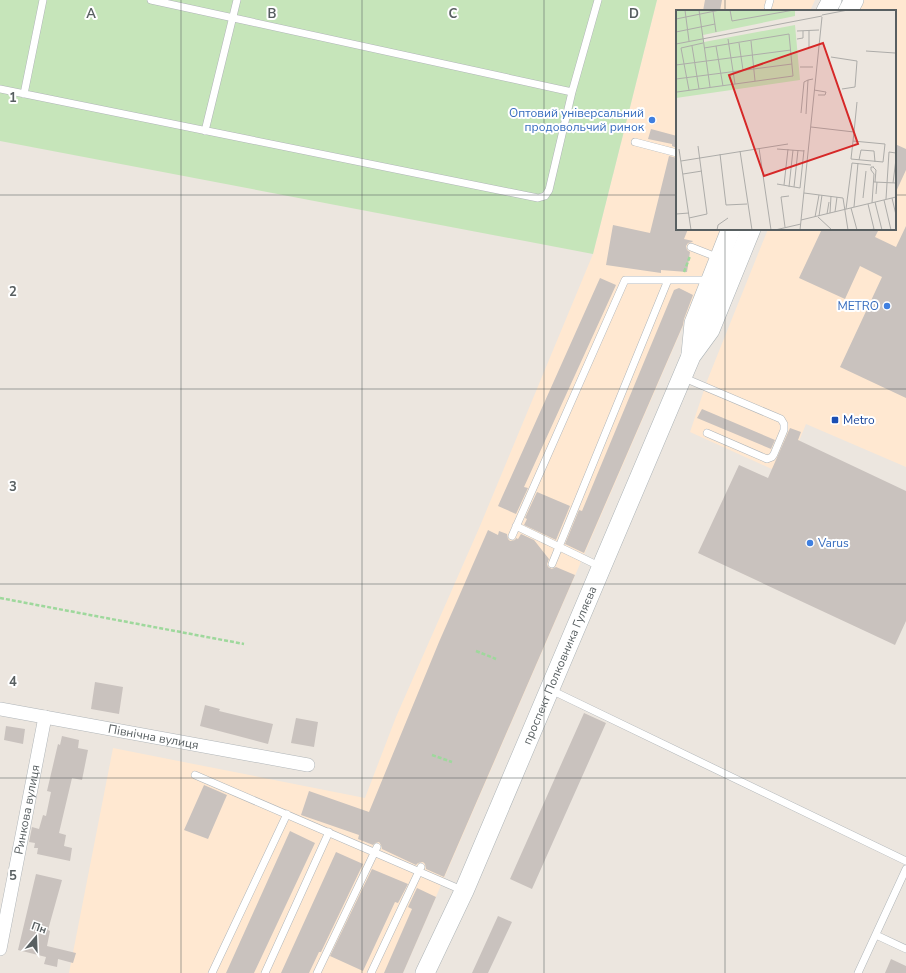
<svg xmlns="http://www.w3.org/2000/svg" width="906" height="973" font-family="'Nunito Sans',sans-serif">
  <style>
    .commercial { fill: #ffe8d1 }
    .green { fill: #c6e5ba }
    .building { fill: #c9c2be }
    .lines { fill: none; stroke-linecap: round; stroke-linejoin: round }
    .service-casing { stroke: #b0b5b8; stroke-width: 8 }
    .minor-casing { stroke: #b0b5b8; stroke-width: 14 }
    .secondary-casing { stroke: #acb3b6; stroke-width: 20 }
    .path { stroke: #9ed89c; stroke-width: 2.5; stroke-dasharray: 4 2; stroke-linecap: butt }
    .service { stroke: #fff; stroke-width: 7 }
    .minor { stroke: #fff; stroke-width: 13 }
    .secondary { stroke: #fff; stroke-width: 19 }
    .grid { fill: none; stroke: #585f61; stroke-width: 1; stroke-opacity: 0.55 }
    .shop-dot { fill: #3f7fe0; stroke: #fff; stroke-width: 1.5 }
    .transit-dot { fill: #1a4fb4; stroke: #fff; stroke-width: 1.5 }
    .labels { text-anchor: middle; stroke-width: 4; stroke-linejoin: round; paint-order: stroke }
    .shop-label { font-size: 12px; fill: #366cbe; stroke: #fff; text-anchor: end }
    .transit-label { font-size: 12px; fill: #164399; stroke: #fff; text-anchor: start }
    .street-label { font-size: 12px; fill: #585f61; stroke: #fff }
    .inset-road { fill: none; stroke: #adaca9; stroke-width: 1 }
    .view { fill: #d62828; fill-opacity: 0.15; stroke: #d62828; stroke-width: 2 }
    .inset-edge { fill: none; stroke: #585f61; stroke-width: 2 }
    .grid-label { font-size: 13px; text-anchor: middle; font-weight: bold; fill: #585f61; stroke: #fff; stroke-width: 4; stroke-linejoin: round; paint-order: stroke }
  </style>
  <rect width="100%" height="100%" fill="#ece6df"/>
  <path class="commercial" d="M657,0H815L810,11H677V229H723L696,296L403,973H69L113,748L365,798L396,717L480,526L593,254Z
    M860,0H906V467L806,424L785,475L690,432L707,381L768,229H895V11H854Z"/>
  <path class="green" d="M0,0H657L593,254L0,141Z"/>
  <path class="building" d="M705,0H722L720,11H703Z
    M651,129L677,136V148L672,146V144L648,139Z
    M895,144L906,149V170L895,194Z
    M669,156L677,158V229H688L684,239L693,241L692,242L688,243L686,246L687,250L690,252L687,272L661,270V273L606,265L613,225L650,233Z
    M906,226V398L840,367L882,277L860,266L845,299L799,278L822,229H879L875,237L896,247Z
    M600,278L616,285L524,487L528,488L516,514L498,506Z
    M679,288L693,295L684,319L683,325L584,553L565,544L579,510L582,511L674,290Z
    M702,409L775,440L771,449L697,418Z
    M790,428L801,432L798,440L906,491V621L895,645L698,553L739,465L768,478Z
    M537,492L570,506L556,540L524,525L527,519L525,518Z
    M488,530L498,535L499,531L507,534L508,539L510,541L515,540L516,538L518,539L521,534L534,540L549,559L547,564L548,567L552,569L556,567L575,575L444,877L426,869L425,864L423,862L418,863L416,865L382,849L381,845L379,842L375,843L373,845L358,839L359,835L301,815L309,791L369,812L439,642Z
    M95,682L123,687L119,714L91,709Z
    M205,705L220,709L219,711L273,724L268,744L200,726Z
    M584,713L606,723L532,889L510,879Z
    M296,718L318,722L314,747L291,743Z
    M6,726L25,729L23,744L4,740Z
    M62,736L79,740L78,748L88,750L82,780L72,778L59,833L66,835L64,846L72,848L70,861L37,854L38,848H34L35,843L29,842L32,827L39,829L43,815L46,816L51,792L47,791L58,744L60,745Z
    M204,785L227,795L208,839L184,830Z
    M290,831L315,843L254,973H226Z
    M336,852L363,864L321,952H319L309,973H281Z
    M372,869L408,884L398,903L395,902L363,971L330,956Z
    M36,874L62,880L48,930L50,931L47,946L76,953L73,963L58,959L57,967L44,964L46,957L18,950Z
    M417,888L436,897L403,973H384L412,909L408,907Z
    M498,916L512,922L488,973H472Z
    M891,959L906,966V973H885Z"/>
  <g class="lines">
    <g class="service-casing">
      <path id="service" d="M151,0L572,92
        M768,7L770,0
        M0,89L538,198L545,196L549,190L572,92L598,0
        M24,94L43,0
        M205,131L237,0
        M635,142L677,153
        M691,247L719,258
        M682,377L781,419L784,424V430L774,454L772,457L767,459L707,433
        M516,526L601,567
        M512,536L625,280H668
        M552,564L668,280H709
        M551,690L906,861
        M195,775L464,891
        M876,935L906,949
        M212,973L287,814
        M265,973L329,832
        M317,973L377,847
        M371,973L421,867
        M858,973L906,869"/>
    </g>
    <g class="minor-casing">
      <g id="minor">
        <path id="s1" d="M0,709L308,765"/>
        <path id="s2" d="M0,949L45,717"/>
      </g>
    </g>
    <g class="secondary-casing">
      <g id="secondary">
        <path d="M826,11L832,0"/>
        <path d="M848,11L854,0"/>
        <path d="M691,354L694,323L731,229"/>
        <path id="s3" d="M425,973L464,891L691,356L710,330L751,229"/>
      </g>
    </g>
    <path class="path" d="M684,272L690,256
      M0,598L244,644
      M476,651L496,659
      M432,755L452,762"/>
    <use href="#service" class="service"/>
    <use href="#minor" class="minor"/>
    <use href="#secondary" class="secondary"/>
  </g>
  <path class="grid" d="M181,0V973M362,0V973M544,0V973M725,0V11M0,195H677M895,195H906M725,229V973M0,389H906M0,584H906M0,778H906"/>
  <g class="shop-dot">
    <circle cx="652" cy="120" r="4"/>
    <circle cx="887" cy="306" r="4"/>
    <circle cx="810" cy="543" r="4"/>
  </g>
  <rect class="transit-dot" x="831" y="416" width="8" height="8" rx="2"/>
  <g class="labels">
    <g class="shop-label">
      <text x="644" y="117">Оптовий універсальний<tspan x="644" dy="14">продовольчий ринок</tspan></text>
      <text x="879" y="310">METRO</text>
      <text x="818" y="547" text-anchor="start">Varus</text>
    </g>
    <g class="transit-label">
      <text x="843" y="424">Metro</text>
    </g>
    <g class="street-label">
      <text dy="4" stroke="none"><textPath href="#s3" startOffset="336">проспект Полковника Гуляєва</textPath></text>
      <text dy="4" stroke="none"><textPath href="#s1" startOffset="156">Північна вулиця</textPath></text>
      <text dy="4" stroke="none"><textPath href="#s2" startOffset="142">Ринкова вулиця</textPath></text>
    </g>
  </g>
  <g transform="translate(676 10)">
    <rect width="220" height="220" fill="#ece6df"/>
    <path d="M0,0H119V6L27,25L28,32L119,15L124,70L0,88Z" fill="#c6e5ba"/>
    <path class="inset-road" d="M9,0L13,31M23,0L34,77M54,0L56,11L118,0M37,1L40,22M146,5L172,0M0,9L44,0M121,21L143,20M0,22L39,14M52,29L59,74M121,29L127,28V21M75,31L79,71M63,33L67,60M0,34L146,6M16,36L23,79M40,36L47,76M133,38V20M190,41L219,43M155,47L181,51L179,77L166,79M0,55L115,40M124,57H137M0,69L116,54M13,80L5,38L27,33M138,80L150,82L149,85H142M1,82L117,66L113,24L28,38M220,100V116M125,103L128,72L132,70M130,104L132,70L137,69M135,117L178,122M177,131L209,134L207,152L175,149L178,122L181,92M83,138L95,220M3,139L15,220M101,139L128,141M64,141L76,220M44,144L50,195L71,194M183,150L185,140L198,141L199,152M5,151L112,134M197,157L200,160L199,172M7,164L26,161M198,172L220,173M217,173L220,149M101,174L124,178M108,175L112,139M113,177L117,140M118,177L122,140M124,178L128,140M128,183L167,188L172,220M200,184L201,172M187,188L190,161M216,188L220,205M210,189L213,142L220,143M208,190L215,220M199,192L206,220M196,193L198,164L195,160V157H198M192,194L198,219L194,220M178,197L182,153M175,198L181,220M170,199L176,153L195,155M159,202L161,187M154,203L155,186M0,204L13,203M151,204L153,192M143,206L146,185M139,207L143,185M142,207L156,220M13,208L31,204L22,136M125,210L220,187M109,217L105,187L113,186M41,220L42,215L52,208M99,220L125,214M124,220L146,7"/>
    <path class="view" d="M147,33L182,134L88,166L53,65Z"/>
    <rect width="220" height="220" class="inset-edge"/>
  </g>
  <g class="grid-label">
    <text x="91" y="18">A</text>
    <text x="272" y="18">B</text>
    <text x="453" y="18">C</text>
    <text x="634" y="18">D</text>
    <text x="13" y="102">1</text>
    <text x="13" y="296">2</text>
    <text x="13" y="491">3</text>
    <text x="13" y="686">4</text>
    <text x="13" y="880">5</text>
  </g>
  <g transform="translate(36 937) rotate(19)" stroke="#ffffff" stroke-width="3" paint-order="stroke">
  <path d="M0-3L7 15L0 10L-7 15Z" fill="#585f61"/>
  <text y="-6" font-size="11" font-weight="bold" text-anchor="middle" fill="#585f61">Пн</text>
  </g>
</svg>
